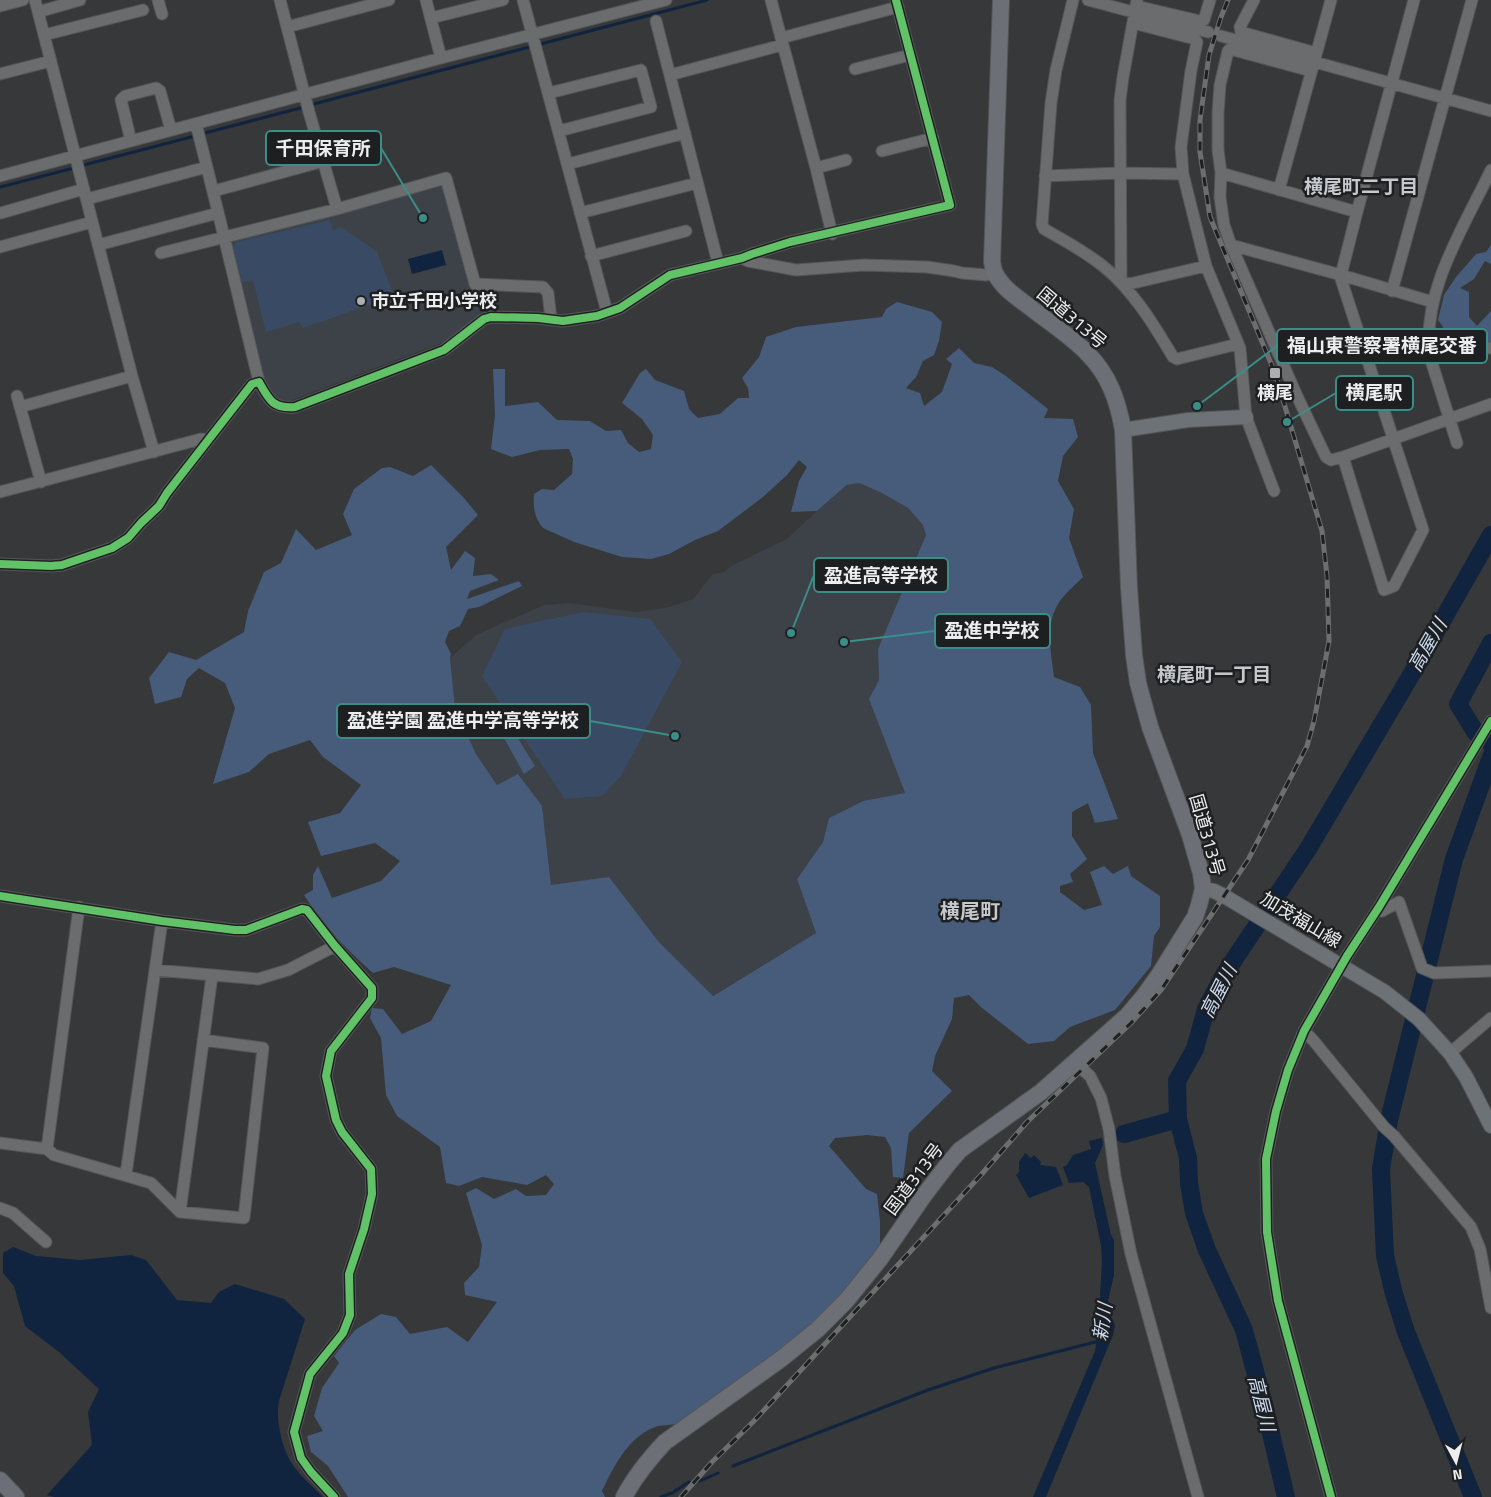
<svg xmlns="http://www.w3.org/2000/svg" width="1491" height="1497" font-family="'Titillium Web','Noto Sans JP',sans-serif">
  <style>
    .built { fill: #3d4248 }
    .green { fill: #394b64 }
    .forest { fill: #465c7a }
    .water { fill: #10243f }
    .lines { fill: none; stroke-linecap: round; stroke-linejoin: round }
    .stream { stroke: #10243f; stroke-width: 3 }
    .river { stroke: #10243f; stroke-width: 18 }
    .minor-casing { stroke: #545557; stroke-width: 13 }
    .major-casing { stroke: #545557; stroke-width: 16 }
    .highway-casing { stroke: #545557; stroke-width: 18 }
    .minor { stroke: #6b6c6e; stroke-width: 11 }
    .major { stroke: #6d7276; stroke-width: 14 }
    .highway { stroke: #6c7076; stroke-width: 16 }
    .rail-casing { stroke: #6d6e70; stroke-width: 5 }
    .rail { stroke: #1e1f20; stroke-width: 3; stroke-dasharray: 9; stroke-linecap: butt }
    .cycleway-casing { stroke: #1e1f20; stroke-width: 11 }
    .cycleway { stroke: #61c268; stroke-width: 8 }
    .poi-dot { fill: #acaeb0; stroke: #1e1f20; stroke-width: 2 }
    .labels { text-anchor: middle; stroke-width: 5; stroke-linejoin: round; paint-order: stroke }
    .poi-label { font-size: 18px; font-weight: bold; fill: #ebedef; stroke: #1e1f20; text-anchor: start }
    .street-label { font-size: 18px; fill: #ebedef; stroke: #1e1f20 }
    .neighbourhood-label { font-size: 19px; font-weight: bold; fill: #c5c8cc; stroke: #1e1f20 }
    .water-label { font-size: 19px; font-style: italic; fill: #cadbf3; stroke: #1e1f20 }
    .quarter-label { font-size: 20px; font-weight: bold; fill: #c5c8cc; stroke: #1e1f20 }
    .leader { fill: none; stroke: #3b8e88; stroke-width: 2 }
    .callout-dot { fill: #3b8e88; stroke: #1e1f20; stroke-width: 2 }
    .callout { fill: #1e1f20; stroke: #3b8e88; stroke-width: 2 }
    .callout-label { font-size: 19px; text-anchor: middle; font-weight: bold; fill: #ebedef }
  </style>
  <rect width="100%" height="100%" fill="#36383a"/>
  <path class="built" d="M443,184L479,288L480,314L446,341L284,403L266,392L230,246L233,241Z
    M859,483L880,492L908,508L923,524L926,535L878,649L879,680L869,699L905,793L863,801L829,818L823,842L797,879L816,933L712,996L658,941L551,885L542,806L497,785L476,754L455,708L450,658L476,635L544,605L569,603L636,612L670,607L693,599L713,574L725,572L731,566L787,539L817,511L848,485Z"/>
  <path class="green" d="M330,220L333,230L341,227L377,252L394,296L303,328L299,322L266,332L253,280L242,282L233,248L236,242Z
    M583,612L650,619L682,662L621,776L602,796L565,799L482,676L505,629Z"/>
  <path class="forest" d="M1491,245V264L1485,261L1474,279L1460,288L1469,292V317L1477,326L1491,311V344H1479L1451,338L1438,320L1444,295L1456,277L1476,254L1486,252Z
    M897,302L932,312L942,322L939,341L934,355L923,361L916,377L906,388L920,393L924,406L942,392L952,364L946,359L959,348L974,363L992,367L1006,376L1048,409L1044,418L1073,419L1078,437L1063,456L1058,481L1074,509L1069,538L1083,577C1075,585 1064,594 1058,604C1045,626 1051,652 1054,677L1080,687L1091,705L1093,753L1118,819L1095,823L1088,803L1072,812V836L1087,859L1070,874L1073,882L1060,886V892L1084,910L1102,905L1090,872L1104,866L1113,874L1128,866L1131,876L1160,896V927L1154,936L1151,966L1115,1010L1070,1027L1054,1041L1028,1044L982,1008L969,995L954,998L952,1019L935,1056L932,1071L952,1091L909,1133L903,1178L893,1177L891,1148L885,1137L867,1135L835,1138L829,1146L866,1189L877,1194L880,1221V1247L829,1316L678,1424C672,1425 664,1425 658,1426C629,1435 614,1466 602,1491L605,1497H348L328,1466L311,1452L307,1436L323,1431L314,1416L322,1388L339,1363L334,1356L355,1330L381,1314L396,1317L410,1334L447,1327L468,1342L497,1302L465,1295L464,1283L479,1267L482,1245L466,1193L476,1188L494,1199L516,1189L526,1196L546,1195L554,1184L546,1175L527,1185L482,1177L459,1186L446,1183L440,1147L397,1116L386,1095L381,1038L370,1018L372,1008L383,1009L402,1034L431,1021L451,985L394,967L373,973C347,950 323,925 304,895L313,890V875L318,866L332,898L381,881L400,861L375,843L321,856L308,822L340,813L361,785L323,757L310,740L269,754L249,772L213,784L235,708L225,683L199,668L187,679L181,697L155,704L149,678L169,652L196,660L244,632L248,611L264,572L281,563L296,529L316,550L352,535L343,514L354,489L382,468L390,467L413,476L431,465L464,498L478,515L446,547L451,570L465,551L475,558L473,576L491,574L499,580L470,591L467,599L519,581L522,586L479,607L468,609L460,626L449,631L445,642L451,654L450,658L455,708L476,754L497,785L518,774L542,806L551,885L609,877L658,941L713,996L816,933L797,879L823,842L829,818L863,801L905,793L869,699L879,680L878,649L926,535L923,525L908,508L880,492L859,483L847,485L817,511L791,512L799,481L807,467L799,460L787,475L763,497L718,531L695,540L669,554L651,559L622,557L574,542L543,528C534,517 533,507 534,494L542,489L554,490L572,474L573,459L569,449L540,450L512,457L491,449L495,415L493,369H505V406L538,402L557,420L590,421L606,431L621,430L628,443L639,452L651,449L653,435L642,419L622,403L640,373L646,369L655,380L684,391L689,409L698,418L720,414L738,398H749L748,388L742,378L759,357L766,337L796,327L882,317L886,309Z
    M514,732L535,766L524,774L504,738Z"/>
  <path class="water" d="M442,250L446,265L412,274L408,259Z
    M1102,1138L1103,1145L1095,1163L1111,1235L1114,1240V1275L1108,1301L1110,1304L1107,1306L1115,1326L1113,1335L1046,1497H1033L1095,1351L1098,1332L1102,1262L1101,1245L1089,1187L1083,1182L1069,1183L1063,1167L1067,1165L1073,1155L1091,1149L1089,1141Z
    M1025,1153L1031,1158L1034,1155L1041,1162L1040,1165L1056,1167L1063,1185L1029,1198L1016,1175L1019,1172V1162Z
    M13,1247L36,1256L80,1260L131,1255L146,1260L177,1300L211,1303L219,1292L235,1284L284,1299L305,1319L279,1401C277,1413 278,1421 280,1432C287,1466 300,1474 323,1497H54L47,1495L92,1445L88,1412L99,1389L59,1352L25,1326L14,1286L3,1273V1253Z"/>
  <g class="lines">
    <path class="stream" d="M310,105L707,0
      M201,134L304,107
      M80,166L195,136
      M0,187L74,168
      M733,1466L928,1390L994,1368L1099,1341
      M700,1481L718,1473
      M661,1497L672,1493L689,1482"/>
    <path class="river" d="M1476,733L1458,704L1491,643
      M1491,738H1489L1491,744
      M1124,1134L1178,1119
      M1286,1497L1265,1408L1244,1330L1207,1250L1194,1213L1189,1183L1188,1158L1178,1119L1177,1081L1195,1049L1206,1009L1225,973L1308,849L1417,665L1491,535
      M1473,1497L1406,1332L1394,1294L1385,1256L1381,1169L1389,1120L1454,859L1491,757"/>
    <g class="minor-casing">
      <path id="minor" d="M35,0L132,376L154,452
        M158,0L162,14
        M280,0L309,112L337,209
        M426,0L441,58
        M523,0L607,312
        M771,0L816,168L832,234
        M1073,0L1056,70L1051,103L1042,224L1044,229C1064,240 1085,252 1103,266C1133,290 1154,325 1173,357L1177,359L1238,344
        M1088,0L1208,32
        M1137,0L1123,77L1120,100L1121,282L1129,284L1206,266
        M1254,0L1240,27L1241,32L1316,53
        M1414,0L1357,212L1341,275L1433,302
        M0,6L23,0
        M1136,6L1200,21L1204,20L1210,0
        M38,12L80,0
        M431,18L503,0
        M656,21L718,263
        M1133,23L1195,39L1197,42L1191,71L1181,147L1183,174L1206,266L1240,348L1246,417L1274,491
        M287,27L389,0
        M44,35L143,10
        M1221,36L1491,111
        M781,38L898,7
        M855,69L910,55
        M1311,71L1230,49L1228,51L1220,85L1218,113V150L1221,173L1220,197L1224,225L1231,245L1297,396L1326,457L1331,460L1343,457L1491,404
        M0,74L51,61
        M670,75L782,45
        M549,93L641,70L651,107L559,131
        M196,124C218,209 238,296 259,382
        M131,141L121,100L125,96L156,88L160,91L171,130
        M882,151L933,138
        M568,164L685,133
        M816,168L846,160
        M1221,173L1357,212
        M0,176L441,58L666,0
        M1045,176L1120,173L1183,174
        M1279,190L1331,0
        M214,191L324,161
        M87,199L207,167
        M1,213L84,189
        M580,213L697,183
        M98,245L218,213
        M1231,245L1341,275V279L1423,530L1394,586L1384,590L1343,457
        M0,247L92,222
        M161,253L337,209L446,178L475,284L543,287L548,293L551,319
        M591,256L686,231
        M742,258L748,261L796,270L864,265L927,267L954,271L962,273L986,275L995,273
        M1392,291L1472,0
        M1428,343L1491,348
        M17,396L41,482
        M20,407L132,376
        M1457,443L1430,357C1421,292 1464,227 1491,170
        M0,492L201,439L208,440
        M0,564L51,566L62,565L112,548L128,538L141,523L159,506L167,493L252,384L259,382C269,400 273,409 295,407L444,350L484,319L491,317L538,318L563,321L597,316L620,308L670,275L742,258L752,254L790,242L950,205L896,0
        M0,896L162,921L235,930H246L302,909L307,910L335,946L372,988V998L331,1051L326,1076L336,1120L342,1132L371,1169L372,1194L364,1229L349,1274L350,1315L343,1333L310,1374L294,1432L301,1458L311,1472L334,1497
        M1379,907L1382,911L1399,902L1422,968L1434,973L1491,971
        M155,970L258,979L288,970L335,946
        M1304,1031L1313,1040L1384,1127L1394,1136L1471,1227L1480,1249L1491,1308
        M1450,1053L1491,1018
        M1074,1062L1090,1076L1101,1098L1109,1129L1115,1176L1131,1254L1198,1497
        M0,1143L47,1149L54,1155L151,1183L180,1212L244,1218L263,1048L203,1040
        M47,1149L79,907
        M126,1174L162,921
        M0,1208L13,1213L46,1242
        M180,1212L212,976
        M1331,1497L1278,1301L1267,1232L1266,1159L1276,1111L1288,1070L1304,1031L1347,956L1379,907L1491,721"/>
    </g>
    <g class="major-casing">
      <path id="major" d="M1123,430L1188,420L1246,417
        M1203,889L1214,891L1224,896L1385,992L1419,1019L1450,1053L1466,1077L1491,1126"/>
    </g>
    <g class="highway-casing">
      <path id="highway" d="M0,1480L16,1497
        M624,1497C635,1476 649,1459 665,1442L781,1359L818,1329L846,1301L880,1259L925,1194L948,1164L960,1150L1041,1092L1127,1016L1144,996L1159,975L1195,917L1199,905L1203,889L1201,873L1190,835L1150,727L1138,683L1134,655L1129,588L1123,430C1118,401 1109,375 1088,354C1071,336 1050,323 1031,308C1018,298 1002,288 995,273C993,270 993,265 992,262L1001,0"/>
    </g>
    <use href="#minor" class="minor"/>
    <use href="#major" class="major"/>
    <use href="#highway" class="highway"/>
    <g class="rail-casing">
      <path id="rail" d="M681,1497L712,1462L753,1422L980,1176L1027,1122L1131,1023L1161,990L1248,860L1307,746L1314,721L1329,641L1327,576L1322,531L1275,373L1210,217L1200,152V120L1209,55L1221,17L1228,0"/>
    </g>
    <use href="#rail" class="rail"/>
    <g class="cycleway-casing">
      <path id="cycleway" d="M0,564L51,566L62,565L112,548L128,538L141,523L159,506L167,493L252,384L259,382C269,400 273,409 295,407L444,350L484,319L491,317L538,318L563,321L597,316L620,308L670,275L742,258L752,254L790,242L950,205L896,0
        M0,896L162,921L235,930H246L302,909L307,910L335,946L372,988V998L331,1051L326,1076L336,1120L342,1132L371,1169L372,1194L364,1229L349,1274L350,1315L343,1333L310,1374L294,1432L301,1458L311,1472L334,1497
        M1331,1497L1278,1301L1267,1232L1266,1159L1276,1111L1288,1070L1304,1031L1347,956L1379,907L1491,721"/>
    </g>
    <use href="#cycleway" class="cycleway"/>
  </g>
  <g class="poi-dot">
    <circle cx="361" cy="301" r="5"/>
    <rect x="1269" y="367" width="12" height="12" rx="2.5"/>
  </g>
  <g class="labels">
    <g class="poi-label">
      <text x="371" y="307">市立千田小学校</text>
      <text x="1275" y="399" text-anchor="middle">横尾</text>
    </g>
    <g class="street-label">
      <text transform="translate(1072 318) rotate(40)" y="6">国道313号</text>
      <text transform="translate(1207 835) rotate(74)" y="6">国道313号</text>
      <text transform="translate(1301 920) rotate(31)" y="6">加茂福山線</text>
      <text transform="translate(914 1179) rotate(-53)" y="6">国道313号</text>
    </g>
    <g class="neighbourhood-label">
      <text x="1361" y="193">横尾町二丁目</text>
      <text x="1214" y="681">横尾町一丁目</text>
    </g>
    <g class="water-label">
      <text transform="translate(1427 645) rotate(-60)" y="7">高屋川</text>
      <text transform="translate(1218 991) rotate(-63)" y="7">高屋川</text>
      <text transform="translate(1102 1322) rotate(-81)" y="7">新川</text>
      <text transform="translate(1262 1403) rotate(76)" y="7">高屋川</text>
    </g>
    <g class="quarter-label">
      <text x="970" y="918">横尾町</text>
    </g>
  </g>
  <path class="leader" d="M423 218L381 148M1197 406L1277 346M1287 422L1336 393M791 633L814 575M844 642L935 631M675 736L590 721"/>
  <g class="callout-dot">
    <circle cx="423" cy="218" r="5"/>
    <circle cx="1197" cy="406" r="5"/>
    <circle cx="1287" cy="422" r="5"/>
    <circle cx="791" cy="633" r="5"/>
    <circle cx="844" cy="642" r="5"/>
    <circle cx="675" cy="736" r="5"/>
  </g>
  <g class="callout">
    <rect x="266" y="131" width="115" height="34" rx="5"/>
    <rect x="1277" y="329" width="210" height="34" rx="5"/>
    <rect x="1336" y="376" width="77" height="34" rx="5"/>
    <rect x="814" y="558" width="134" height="34" rx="5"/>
    <rect x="935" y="614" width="115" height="34" rx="5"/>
    <rect x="337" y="704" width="253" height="34" rx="5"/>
  </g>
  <g class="callout-label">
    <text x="323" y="155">千田保育所</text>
    <text x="1382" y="352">福山東警察署横尾交番</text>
    <text x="1374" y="399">横尾駅</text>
    <text x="881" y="582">盈進高等学校</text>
    <text x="992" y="637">盈進中学校</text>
    <text x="463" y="727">盈進学園 盈進中学高等学校</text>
  </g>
  <g transform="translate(1456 1462) rotate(173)" stroke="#1e1f20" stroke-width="4" paint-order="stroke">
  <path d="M0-4L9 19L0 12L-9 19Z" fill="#ebedef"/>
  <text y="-8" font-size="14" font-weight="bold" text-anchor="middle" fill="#ebedef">N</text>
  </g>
</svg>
